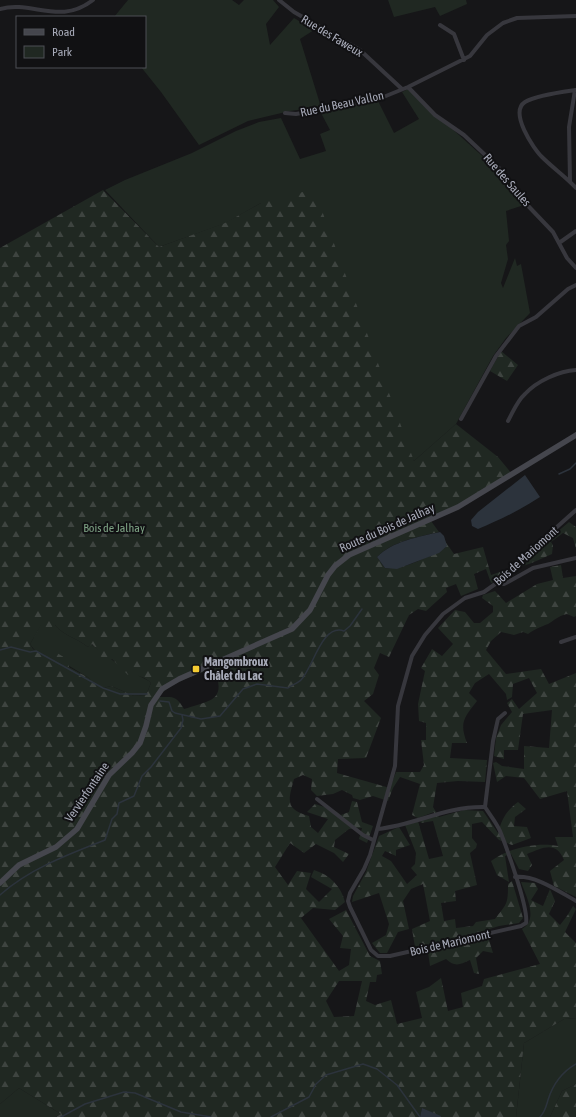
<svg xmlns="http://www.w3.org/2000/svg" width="576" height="1117" font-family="'Asap Condensed',sans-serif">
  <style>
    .green { fill: #202822 }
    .forest { fill: url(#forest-firs); fill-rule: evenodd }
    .water { fill: #2c333c }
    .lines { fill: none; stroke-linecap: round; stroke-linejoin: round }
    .stream { stroke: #2c333c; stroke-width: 1.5 }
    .minor { stroke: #37373d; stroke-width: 4 }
    .secondary { stroke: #45464d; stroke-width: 5.5 }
    .poi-dot { fill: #f4cb32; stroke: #111113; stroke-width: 1.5 }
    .labels { text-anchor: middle; stroke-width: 4; stroke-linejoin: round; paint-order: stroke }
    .street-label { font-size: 12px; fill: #a7aab8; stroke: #111113 }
    .park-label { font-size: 12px; fill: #7ea385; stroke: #111113 }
    .poi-label { font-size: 12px; font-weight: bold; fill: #a7aab8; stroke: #111113; text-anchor: start }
  </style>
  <defs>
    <pattern id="forest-firs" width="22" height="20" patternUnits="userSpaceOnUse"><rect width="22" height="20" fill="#202822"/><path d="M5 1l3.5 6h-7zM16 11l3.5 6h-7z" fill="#3e4440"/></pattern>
  </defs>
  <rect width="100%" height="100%" fill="#161618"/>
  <path class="green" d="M128,0H232L239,5L244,0H273L279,7L266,24L270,45L294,18L314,30L300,39L321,107L290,111L248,121L199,145L161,92L141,67H145V17H114Z
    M388,0H466L467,4L440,16L435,7L394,17Z
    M408,89L490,163C503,175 512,191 524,205L506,211L509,241L506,245L508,259L501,283L503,288L515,258L517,266L521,264L530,313L506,338L493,356L456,424L414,461L261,203L226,223L159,247L105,190L125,180L192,153L236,131L259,122L281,118L300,159L326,151L320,134L330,130L321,113L378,101L394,133L419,119L402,92Z
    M41,624L55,625C64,636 77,638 88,647L91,644L119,665L149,681L151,683L146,695L134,696L111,686L104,688L90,681L89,678L51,655C41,656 35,652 30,644Z
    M576,1018V1084L562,1091L550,1117H516L524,1043L564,1019Z
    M19,1088L61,1114L56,1117H0V1104Z"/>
  <path class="forest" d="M314,189L414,461L456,424L498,457L512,474L431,521L439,532C418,537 392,541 377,557L385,568C406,570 426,557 445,548V541L454,554L483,547L491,575L517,566L569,522L576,527V549L573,538L563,533L551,542L553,545L552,554C542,558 533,563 523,566C512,570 505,579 491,583L486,569L474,574L478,589L461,596L456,584L446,588L447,592L426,611L418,609L409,615L389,657L380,653L374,668L379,675L373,694L364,701L381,718L366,758L338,759L337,773L390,788L396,772H420L424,765L421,740H426V723L419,721L418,704L425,671L421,668L432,649L442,656L453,644L438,628L455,610L465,612L474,623H480L493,612V606L482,598L483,595L495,591L506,603L537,584L553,580L550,567L561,565L563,578L576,576V616L574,617L567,614C558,616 555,620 548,624C540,627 535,629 528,634L523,632L514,635L501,632L491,641L486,650L506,674L541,669L549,684L576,673V897L554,886L550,871L564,860C556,840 542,848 527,854L532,865L528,871L519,869L511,854L505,856L509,882L497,875L491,861C508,848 537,842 558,846L555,837H573L567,791L540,799L524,778L506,776L497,782L493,763L496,762L502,766L524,769V746L549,748L552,710L523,714L518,750H504V759L494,756L496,738L501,725L512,712L507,703L512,699L519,709L537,693L529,678L513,684L512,697L507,700L506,694L489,674L475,683L469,693L477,701C464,718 459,722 467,743H452L450,758L487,760L485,782L458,781L437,783L433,807L439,817L464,810L483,811L498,833C502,819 506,811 518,802L526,809L515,817L514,826L527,827L531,838L512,845L499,840L482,822L472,824V838L477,844L476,848L470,853L477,885L455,891L456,901L441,903L444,921L455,919L456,928L473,926L476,922L495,919C507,903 508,905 508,884L512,881L523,918L519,923L499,926L458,939L461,944L488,937L493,953L483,951L476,958L479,974L474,973L470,960C459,965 455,967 446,959L430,966L428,952L448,945L444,942L415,947L412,929L430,921L423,884L411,889L403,901L409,929L398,932L387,953H380L372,943L386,935L389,924L379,893L352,902L353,896L366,872L379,836L399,827L410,845L396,850V856L385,851L382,856L391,861L407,884L417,875L411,868L415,864L416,853L405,825L418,821L429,859L443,856L433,821L421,823L420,820L434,816V812L418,818L412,815L420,784L400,777L393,788L388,801L373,796L360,800L353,798L352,795L342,790L333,794L317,796L311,790L312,779L303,775L294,779C288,801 285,809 309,816L311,827L318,833L328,819L307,812L315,804L334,810L341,815L349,812L352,801L357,802L362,822L373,826L367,843L359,839L362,828L349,829L335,840L334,847L349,854L343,862L334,853L316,844L304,853L290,843L275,867L288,885L297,871L311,873L306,889L319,902L332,889L311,877L314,870C330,875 341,886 345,902L335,910L313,908L301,918L339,971L349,965L351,949L340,948L343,936L329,919L346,910L370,956L380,961L382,974L377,975L376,982H370L366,1001L375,1005L391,1000L397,1024L422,1018L416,992L429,987L441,978L448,1011L463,1007L461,993L482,986L484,979L540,964L522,929C539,919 526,896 521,882L535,883L538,889L531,900L543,906L550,889L555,901L549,914L560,925L567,916L573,906L576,909L565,932L576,943V1018L564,1019L524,1043L516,1117H441L422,1108L420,1117H56L61,1114L19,1088L0,1104V248L103,190L159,247L225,223L261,203ZM41,625L47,630L55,625C64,636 77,638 88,647L92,644L98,650L97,655L109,660L112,659L128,675C136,674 145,677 151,683L146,695L134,696L111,686L104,688L90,681L89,678L69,667L67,659L57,653L51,655L47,653L43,655L33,649L30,644ZM214,668C227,701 211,700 184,709C176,695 173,697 158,697C173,681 194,676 214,668ZM339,981H362L354,1016L334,1017L326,1001Z
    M501,351L518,365L507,381L490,371Z
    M576,1084V1117H550L562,1091Z"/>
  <path class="water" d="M525,475L540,497C520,510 500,520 478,529L472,526L471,520L478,512Z
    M440,532L444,536L447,546L439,553L397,569L385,568L377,557C393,541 418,537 440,532Z
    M422,1108L441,1116V1117H420Z"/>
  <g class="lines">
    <path class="stream" d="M559,474L570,469L576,463
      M0,650L11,647L30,652L36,651L103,688L120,694H147
      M160,701L169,702L172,711L175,713L201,719L220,716L243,689L257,684L288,688C292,685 298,683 301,680C313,668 322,623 344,631L350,626L362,609
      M0,895C29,869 69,854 105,840L112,819L117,814L119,803L134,796L142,776L151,767L181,728L183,720L182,715
      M61,1117L85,1104L124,1092L135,1093L181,1112L211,1117
      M271,1117L309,1097L316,1084L326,1075L363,1064L377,1069L397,1085L420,1117
      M540,1117C545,1112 546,1107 548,1100C553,1084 562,1072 576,1064"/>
    <path class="minor" d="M279,0L294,12L360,50L402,89
      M0,9C32,0 60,26 93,0
      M440,25L454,34L464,60
      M408,87L435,115L464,135L499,168L512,189L553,232L567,258L576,268
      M576,90C562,92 537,95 525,102C509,112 533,148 542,157C553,168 566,177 576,188
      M285,113L296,114L363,102L381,98L408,87L470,56L487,35L503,23L517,18L576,16
      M570,181L569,127L575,90
      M559,243L576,231
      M461,419L496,356L519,326L536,317L568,289L576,285
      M508,421C513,412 517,401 525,394C537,381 559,371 576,370
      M498,582L504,584L508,582L533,568L576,558
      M561,642L576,637
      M505,713L498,719L493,741L485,807C490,815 496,822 500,831C506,846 529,909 526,923L521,926L390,956H378L371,950L350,907L348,901L350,893L364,869L370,855L395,766L398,706L412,656L425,635L443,614L465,598L484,592L498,582L521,559L576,510
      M317,799L363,835L373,840
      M378,829C416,825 445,806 485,807
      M515,877C536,875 558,891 576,901"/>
    <path class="secondary" d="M0,883L19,865L56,847L77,829L109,775L132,753L140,743L146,726L151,705L162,689L179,679L292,629L310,610L328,575L335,566L349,555L458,507L576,435"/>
  </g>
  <rect class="poi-dot" x="192" y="665" width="8" height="8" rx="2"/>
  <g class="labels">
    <g class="street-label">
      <text transform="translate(332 36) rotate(31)" y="4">Rue des Faweux</text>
      <text transform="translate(342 104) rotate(-12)" y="4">Rue du Beau Vallon</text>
      <text transform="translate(507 180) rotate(49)" y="4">Rue des Saules</text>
      <text transform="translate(387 528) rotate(-24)" y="4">Route du Bois de Jalhay</text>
      <text transform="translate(526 556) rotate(-42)" y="4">Bois de Mariomont</text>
      <text transform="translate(87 792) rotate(-56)" y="4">Vervierfontaine</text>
      <text transform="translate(450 943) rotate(-13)" y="4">Bois de Mariomont</text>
    </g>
    <g class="park-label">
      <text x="114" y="532">Bois de Jalhay</text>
    </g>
    <g class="poi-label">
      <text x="204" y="666">Mangombroux<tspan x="204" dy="14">Châlet du Lac</tspan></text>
    </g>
  </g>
  <rect x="16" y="16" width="130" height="52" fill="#111113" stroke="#4d4e55"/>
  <rect x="24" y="29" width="20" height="6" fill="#45464d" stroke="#4d4e55"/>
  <text x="52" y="36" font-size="12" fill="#a7aab8">Road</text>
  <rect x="24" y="46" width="20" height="12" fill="#202822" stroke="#4d4e55"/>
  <text x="52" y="56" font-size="12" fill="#a7aab8">Park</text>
</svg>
